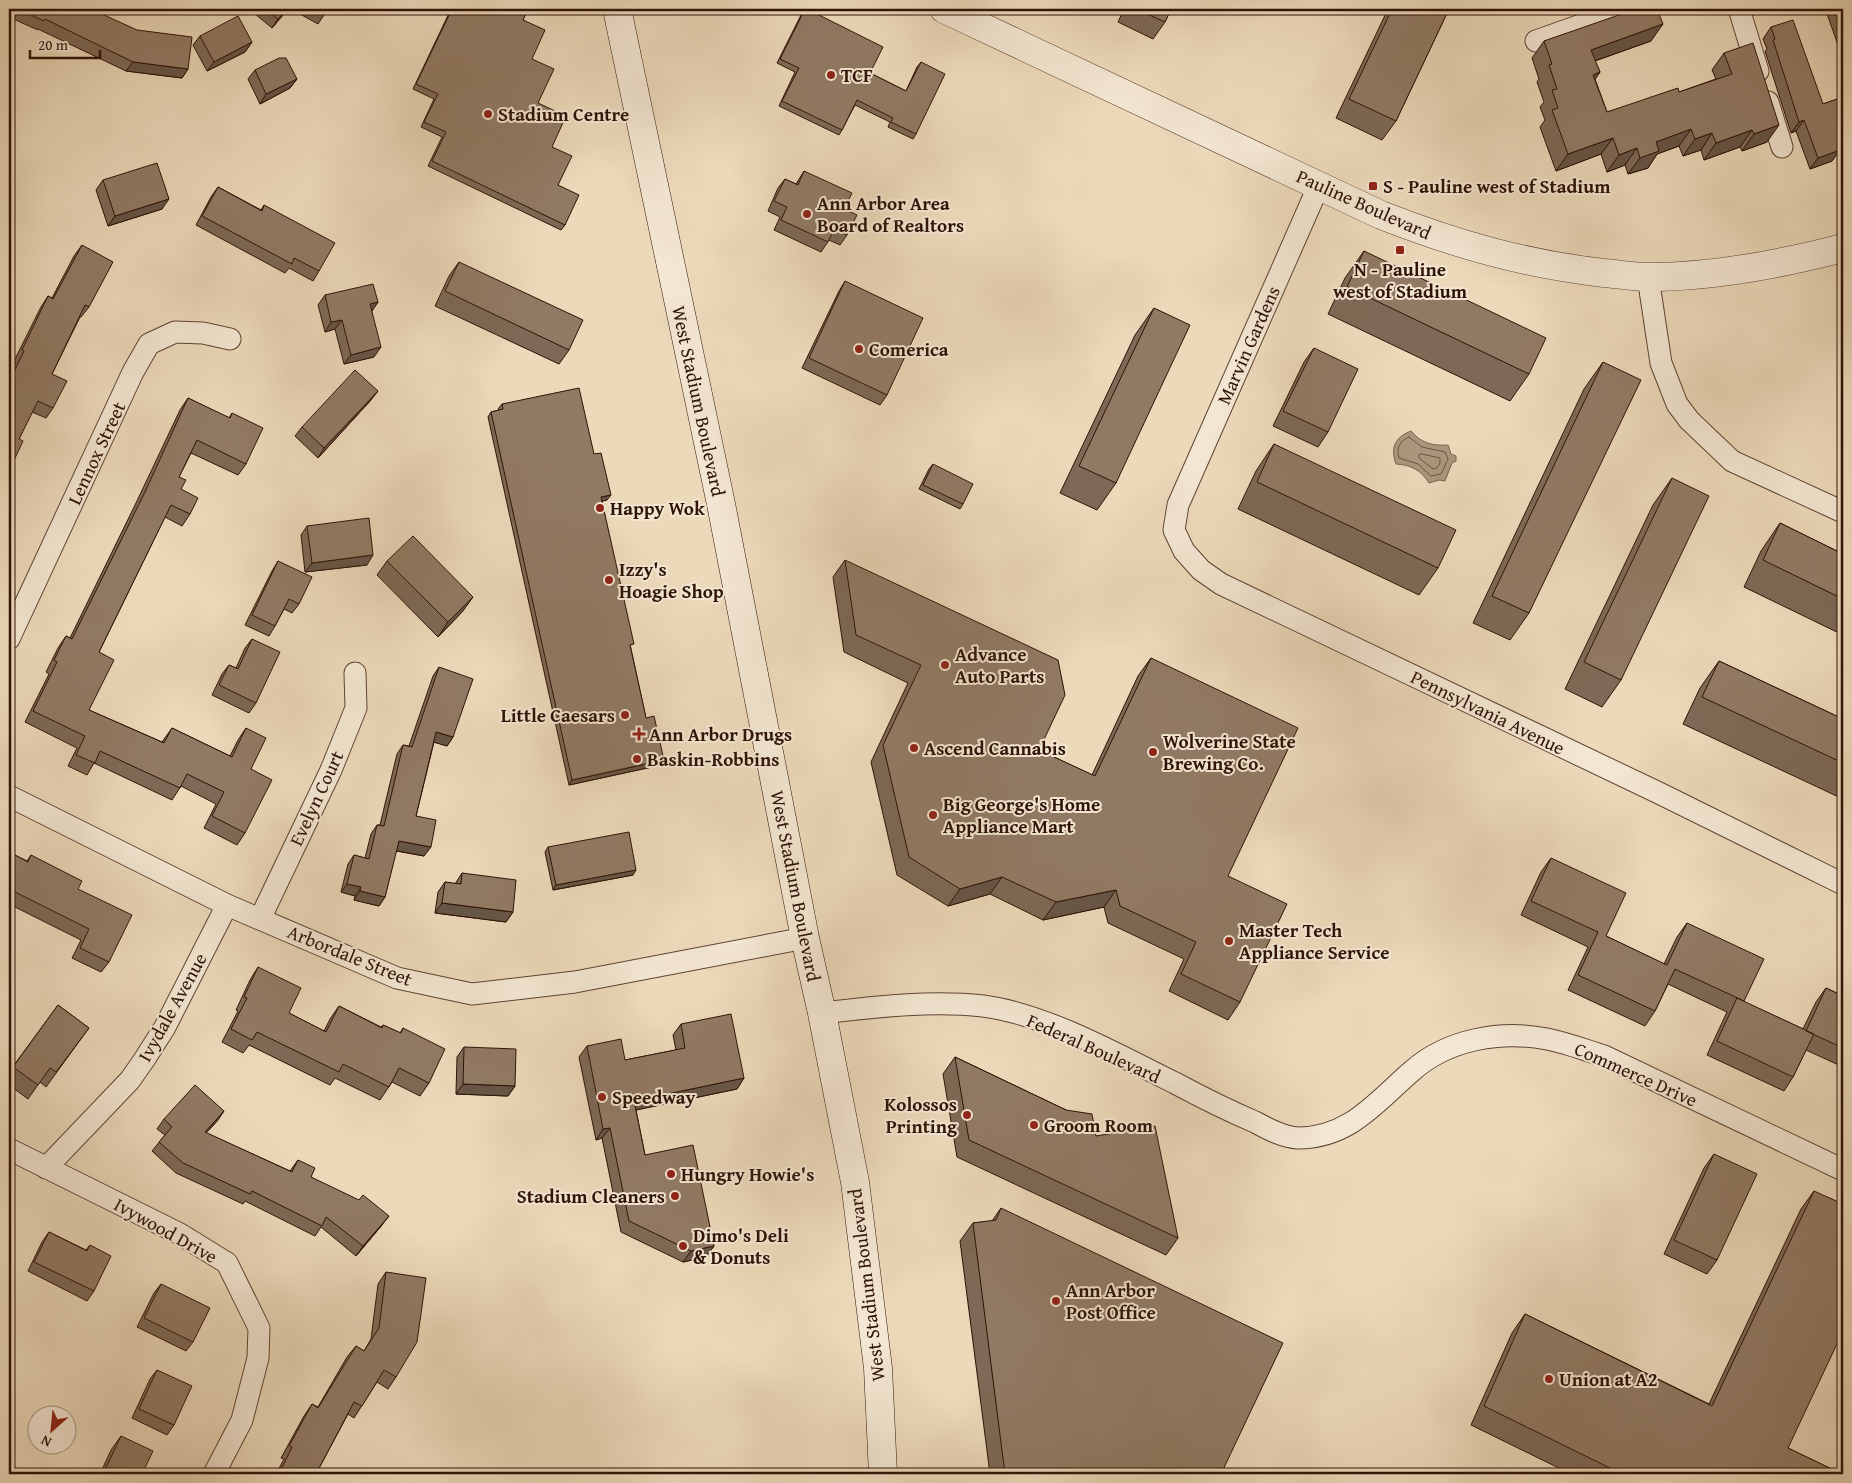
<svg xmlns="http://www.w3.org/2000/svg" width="1852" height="1483" font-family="'Gentium Book Plus',serif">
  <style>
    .water { fill: #ab967d; stroke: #79624d }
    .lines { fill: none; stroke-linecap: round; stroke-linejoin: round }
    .shore { stroke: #6c5442; stroke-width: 1 }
    .minor-casing { stroke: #5e4433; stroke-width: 23 }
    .tertiary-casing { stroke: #5e4433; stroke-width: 29 }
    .secondary-casing { stroke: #2e1306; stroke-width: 29 }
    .minor { stroke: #f3e6d2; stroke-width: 21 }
    .tertiary { stroke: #f3e6d2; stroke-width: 28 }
    .secondary { stroke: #f3e6d2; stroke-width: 28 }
    .wall { fill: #7d6956; stroke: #2e1306 }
    .shaded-wall { fill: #665546; stroke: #2e1306 }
    .building { fill: #917a64; stroke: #2e1306 }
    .poi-dot { fill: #8f2418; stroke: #f3e6d2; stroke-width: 2 }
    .labels { text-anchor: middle; stroke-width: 4; stroke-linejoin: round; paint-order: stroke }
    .poi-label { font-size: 19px; font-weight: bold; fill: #2e1306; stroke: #f3e6d2; text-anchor: start }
    .street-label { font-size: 19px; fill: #2e1306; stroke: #f3e6d2 }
  </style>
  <rect width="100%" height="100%" fill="#ecd9ba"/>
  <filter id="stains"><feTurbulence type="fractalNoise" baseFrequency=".004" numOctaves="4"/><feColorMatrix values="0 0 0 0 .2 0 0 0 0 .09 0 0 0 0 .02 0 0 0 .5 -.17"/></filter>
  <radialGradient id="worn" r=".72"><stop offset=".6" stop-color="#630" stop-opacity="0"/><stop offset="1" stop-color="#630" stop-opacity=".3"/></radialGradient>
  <path class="water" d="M1411,431C1421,443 1432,446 1448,445L1451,454L1456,456V461L1452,463L1445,481L1439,480L1429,483C1421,470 1411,465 1396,464C1390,448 1395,437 1411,431Z"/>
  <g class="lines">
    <path class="shore" d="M1409,437L1422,447L1445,452L1448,459L1441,474L1431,476L1418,464L1399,458C1396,449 1399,441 1409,437Z
      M1422,454L1440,458V463L1437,468L1433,469L1419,458V455Z"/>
    <g class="minor-casing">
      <path id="minor" d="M1739,9L1758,71
        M1536,41L1626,9
        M1768,102L1782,147
        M1319,185L1178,505L1174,530L1184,551L1201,570L1221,584L1659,793L1843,884
        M1648,277L1661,363L1677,404L1689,420L1732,461L1843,512
        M9,639L133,372L149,344L175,332L203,333L230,339
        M9,796L227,905L397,978L472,994L575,982L805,938
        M260,919L331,770L356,708L355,673
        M822,1013C875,1007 930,1000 983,1006C1046,1014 1118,1055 1175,1083C1201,1097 1227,1110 1255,1122C1268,1129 1283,1137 1298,1138C1350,1138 1377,1101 1412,1071C1448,1039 1501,1030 1547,1039C1567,1043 1585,1050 1604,1056L1843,1170
        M9,1149L180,1234L227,1263L259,1328L258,1358L242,1420L214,1474
        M46,1168L130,1080L144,1060L165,1027L227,905"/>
    </g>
    <g class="tertiary-casing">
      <path id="tertiary" d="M944,9L1381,215C1455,244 1524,264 1604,273C1619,274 1634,277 1649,277C1714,277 1781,264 1843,248"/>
    </g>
    <g class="secondary-casing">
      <path id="secondary" d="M617,9L721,504L805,938L822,1013L855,1182L878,1368L883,1474"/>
    </g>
    <use href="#minor" class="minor"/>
    <use href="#tertiary" class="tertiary"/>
    <use href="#secondary" class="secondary"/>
  </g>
  <path class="wall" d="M9,9H91L188,69L182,78L126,71L38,29V30L9,17Z
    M249,9H288L272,28Z
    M291,9H328L318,24Z
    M451,9H528L523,20L532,59L538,103L552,147L565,225L561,230L428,166L442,137L421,127L434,99L413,89Z
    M805,9L870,73L906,91L917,67L921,62L916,134L913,139L888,127L890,122L855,105L842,130L839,135L779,106L795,72L777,63L802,13Z
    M1124,9H1171L1165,22L1153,39L1118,22Z
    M1388,9H1449L1396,121L1382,140L1336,118Z
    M1827,9H1843V43L1838,45L1826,11Z
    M1771,27L1823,104L1843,97V148L1840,149L1832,161L1810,169L1796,131L1791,133L1765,51L1767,49L1763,39Z
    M200,36L252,42L245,52L207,71L193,45Z
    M1544,41H1651L1595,61L1600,72L1595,79L1607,112L1679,92L1716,79L1712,70L1724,53L1767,142L1742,151L1740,147L1704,160L1701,150L1683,156L1679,146L1657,154L1648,168L1628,174L1625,165L1607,172L1601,154L1556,171L1540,127L1545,120L1540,107L1544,102L1537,82L1539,79L1532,58Z
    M255,70L297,79L290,88L260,104L248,79Z
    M804,171L844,209L847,235L840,245L829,240L821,252L774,230L780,217L768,211L778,188L785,179L796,184Z
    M103,180L162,209L108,226L96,190Z
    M218,187L261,210L264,205L319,271L313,281L289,268L285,273L196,225L211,197Z
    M82,245L89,307L81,317H80L52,374L53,408L46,418L32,412L19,439L9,471V377L16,362L14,361L41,307L48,296L52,298L74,256Z
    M1364,251L1529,374L1510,401L1328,314L1345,278Z
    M459,262L569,350L559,364L435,306L449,276Z
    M845,281L887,395L880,405L802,368L839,291Z
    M325,295L378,302L372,311L374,357L344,364L335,329L325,332L318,305Z
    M1154,308L1116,483L1097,510L1060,493L1135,335Z
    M1314,348L1328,432L1318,447L1273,426L1304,362Z
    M1603,362L1529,613L1510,640L1473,623L1584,389Z
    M188,398L229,418L232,413L246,464L238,475L191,453L179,477L181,489L190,514L182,526L165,517L99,652L89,710L162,742L172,728L230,756L238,740L246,728L251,769L245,833L237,845L204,828L216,804L181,786L172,800L94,763L87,775L68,766L77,748L25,722L49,674L46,672L58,648L66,636L70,638L136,503L180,410Z
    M371,400L318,458L295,436L302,427Z
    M502,404L594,454L607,500L602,501L631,649L646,718L661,765L569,785L488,417L491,412L499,410L498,409Z
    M1274,444L1438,568L1419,595L1238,509L1256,471Z
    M933,464L963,504L960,509L919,489L929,469Z
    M1672,478L1621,680L1602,707L1565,689L1653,505Z
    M1780,523L1843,554V635L1744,587L1761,551Z
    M307,526L367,565L305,572L301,535Z
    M845,560L1039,750L1092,775L1138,676L1151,658L1228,876L1240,1002L1228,1020L1169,991L1184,959L1108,923L1104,907L1043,920L990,894L948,906L897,875L871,762L908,683L844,652L833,577Z
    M278,561L299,604L292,613L284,609L275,626L269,636L245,625L272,571Z
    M387,561L463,611L438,637L377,575Z
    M252,639L256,703L249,713L212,695L222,674L229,665L236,668L245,648Z
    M1719,661L1843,719V799L1683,724L1700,688Z
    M439,667L453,737L447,746L434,742L416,816L424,856L396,851L385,897L379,906L354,900L355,896L341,892L348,864L354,855L365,858L371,834L377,825H380L397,754L403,745L409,746L433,676Z
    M548,847L633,875L553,890L545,852Z
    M9,852L27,861L31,855L78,889L109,962L101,972L72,958L81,940L9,904Z
    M1551,858L1606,936L1664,964L1677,937L1687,923L1744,1002L1803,1029L1816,1002L1826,988L1843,996V1067L1806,1050L1793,1077L1784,1091L1707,1055L1727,1012L1668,984L1655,1011L1645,1026L1568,990L1588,947L1521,915L1541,872Z
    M462,873L513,912L506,922L435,913L438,892L445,882L455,884Z
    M258,967L289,1013L324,1031L330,1019L339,1006L381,1027L383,1025L400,1033L403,1028L429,1083L420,1096L392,1082L380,1100L335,1078L330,1085L249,1045L243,1053L222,1042L238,1011L236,1010L250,980Z
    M58,1005L89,1028L46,1087L40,1082L28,1099L9,1085V1072Z
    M681,1024L744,1078L737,1089L636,1110L645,1155L714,1246L706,1257L683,1262L621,1232L602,1138L596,1140L579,1057L587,1046L625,1060L676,1050L673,1035Z
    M464,1047L515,1086L508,1096L456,1094L457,1057Z
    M955,1057L1066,1110L1096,1136L1178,1238L1166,1255L957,1157L943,1074Z
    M164,1119L218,1120L206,1133L290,1171L298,1160L311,1177L382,1225L356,1256L321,1227L315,1236L245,1201L243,1204L176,1173L152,1151L165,1135L157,1129Z
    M1714,1154L1717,1260L1707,1274L1664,1254L1704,1168Z
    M1814,1191L1788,1448L1842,1474H1571L1471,1425L1512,1333L1525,1314L1709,1404L1801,1209Z
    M1001,1208L1221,1474H990L960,1241L973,1223L992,1221Z
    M49,1232L86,1250L90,1245L94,1291L87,1301L28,1271L42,1242Z
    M386,1272L396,1377L388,1389L377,1382L354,1418L348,1414L317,1472L321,1474H276L284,1459L281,1458L304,1416L312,1404L318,1407L347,1357L356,1346L364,1351L371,1339L378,1284Z
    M161,1284L193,1342L186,1351L137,1327L154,1293Z
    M157,1370L174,1425L167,1435L132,1418L150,1379Z
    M121,1436L142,1474H100L111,1450Z"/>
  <path class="shaded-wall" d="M287,9H288L272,28L278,19Z
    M1663,24L1651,41L1580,66L1591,50Z
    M1843,37V43L1838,45Z
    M252,42L245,52L207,71L214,62Z
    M133,62L188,69L182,78L126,71Z
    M1600,72L1588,89L1593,75Z
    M297,79L290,88L260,104L266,94Z
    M1804,120L1796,131L1791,133L1799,122Z
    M1779,125L1767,142L1742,151L1754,134Z
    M1691,129L1679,146L1657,154L1648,168L1628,174L1640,158L1656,142Z
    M1752,130L1740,147L1704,160L1716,143Z
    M1712,133L1701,150L1683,156L1695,139Z
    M1613,138L1601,154L1556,171L1568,154Z
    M1843,140V148L1829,153L1837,142Z
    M1637,148L1625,165L1607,172L1619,155Z
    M1840,150L1832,161L1810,169L1818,158Z
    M169,199L162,209L108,226L115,216Z
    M378,302L371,312L370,304Z
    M342,320L335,329L325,332L331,322Z
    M381,347L374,357L344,364L351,355Z
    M378,391L371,400L318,458L324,448Z
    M611,495L607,500L598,502L601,497Z
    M373,555L367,565L305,572L312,563Z
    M473,597L463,611L438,637L448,622Z
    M436,732L453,737L447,746L430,741Z
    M664,760L661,765L569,785L572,780Z
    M399,841L431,847L424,856L393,850Z
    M636,870L633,875L553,890L556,885Z
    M1002,877L990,894L948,906L960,889Z
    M347,884L361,887L355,896L341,892Z
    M1116,890L1104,907L1043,920L1056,902Z
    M360,891L385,897L379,906L354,900Z
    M442,903L513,912L506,922L435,913Z
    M744,1078L737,1089L626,1112L634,1101Z
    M463,1084L515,1086L508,1096L456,1094Z
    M224,1111L218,1120L198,1142L205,1132Z
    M610,1128L602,1138L596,1140L603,1129Z
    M389,1216L382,1225L356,1256L363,1246Z
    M714,1246L706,1257L683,1262L691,1251Z"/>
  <path class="building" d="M18,9H91L137,30L192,37L188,69L133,62L45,19L44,21Z
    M266,9H287L278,19Z
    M314,9H328L324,15Z
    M452,9H528L523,20L545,30L532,59L554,69L538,103L566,116L552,147L572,156L558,185L579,195L565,225L432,161L446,132L424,122L438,94L416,84Z
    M805,9H807L883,47L870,73L906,91L921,62L945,74L916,134L891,122L893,118L857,100L842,130L782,101L799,68L780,59Z
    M1136,9H1171L1165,22Z
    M1392,9H1449L1396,121L1349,99Z
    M1636,9H1657L1663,24L1591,50L1600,72L1593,75L1607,112L1678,88L1679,92L1732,74L1724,53L1753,43L1779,125L1754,134L1752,130L1716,143L1712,133L1695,139L1691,129L1656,142L1659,151L1640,158L1637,148L1619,155L1613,138L1568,154L1552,110L1558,108L1552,90L1557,89L1549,65L1552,64L1544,41Z
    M1837,9H1843V27Z
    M238,16L252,42L214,62L200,36Z
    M1793,20L1823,104L1843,97V140L1837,142L1840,150L1818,158L1804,120L1799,122L1773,40L1775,39L1771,27Z
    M279,58H286L297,79L266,94L255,70Z
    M157,163L169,199L115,216L103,180Z
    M804,171L852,193L844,209L857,215L847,235L834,229L828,242L781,220L787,207L774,201L785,179L798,185Z
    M218,187L262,211L264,205L335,243L319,271L294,258L292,264L202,216Z
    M82,245L113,262L89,307L85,305L52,374L67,381L53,408L38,401L19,439L23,441L9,471V382L24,351L22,350L48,296L53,299Z
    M1364,251L1546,338L1529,374L1347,287Z
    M459,262L583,320L569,350L445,291Z
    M845,281L923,318L887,395L809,358Z
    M373,284L378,302L370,304L381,347L351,355L342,320L331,322L325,295Z
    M1154,308L1190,325L1116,483L1079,466Z
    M1314,348L1358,369L1328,432L1283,411Z
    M1603,362L1641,380L1529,613L1492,596Z
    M355,370L378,391L324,448L302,427Z
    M579,388L594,454L601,453L611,495L601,497L634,644L630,645L646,718L654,716L664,760L572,780L491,412L503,409L502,404Z
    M188,398L230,418L232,413L263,428L246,464L197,440L179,477L186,480L181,489L198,498L190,514L171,505L99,652L114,660L89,710L164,743L172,728L232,757L246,728L266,738L251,769L272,780L245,833L212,816L224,792L187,774L180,788L100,751L95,763L76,755L85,736L33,711L57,662L54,660L66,636L72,639L145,492Z
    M1274,444L1456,530L1438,568L1257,482Z
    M933,464L973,484L963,504L923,485Z
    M1672,478L1709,496L1621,680L1584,662Z
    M369,518L373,555L312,563L307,526Z
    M1780,523L1843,554V599L1763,560Z
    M413,536L473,597L448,622L387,561Z
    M845,560L1058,660L1065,695L1039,750L1095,776L1151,658L1298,728L1228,876L1287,904L1240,1002L1181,974L1196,942L1120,906L1116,890L1056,902L1002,877L960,889L909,857L883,745L921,665L856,635Z
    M278,561L312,577L299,604L289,599L275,626L252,615Z
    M252,639L280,652L256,703L219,685L229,665L238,669Z
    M1719,661L1843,719V763L1702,697Z
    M439,667L473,679L453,737L436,732L416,816L436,820L431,847L399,841L385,897L360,891L361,887L347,884L354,855L369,859L377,825L384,826L403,745L412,747Z
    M629,832L636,870L556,885L548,847Z
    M9,852L28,862L31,855L82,881L78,889L132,915L109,962L80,948L89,929L9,889Z
    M1551,858L1626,893L1606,936L1667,965L1687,923L1764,959L1744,1001L1675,969L1655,1011L1578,975L1598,932L1531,901Z
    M462,873L516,880L513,912L442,903L445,882L461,884Z
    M258,967L301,988L289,1013L326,1032L339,1006L382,1028L383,1025L401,1033L403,1028L445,1049L429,1083L399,1068L389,1087L343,1064L339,1072L257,1032L252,1040L231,1029L247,998L244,997Z
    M1826,988L1843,996V1048L1806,1031Z
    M1737,998L1814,1034L1793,1077L1717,1041Z
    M58,1005L89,1028L56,1072L50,1068L38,1085L13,1067Z
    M731,1014L744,1078L634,1101L645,1155L693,1145L714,1246L691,1251L629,1221L610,1128L603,1129L587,1046L621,1039L625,1060L685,1048L681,1024Z
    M464,1047L516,1049L515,1086L463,1084Z
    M955,1057L1066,1110L1092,1114L1096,1136L1155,1126L1178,1238L969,1140Z
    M195,1085L224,1111L205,1132L292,1172L298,1160L315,1168L311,1177L359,1200L363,1195L389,1216L363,1246L326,1217L322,1226L252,1191L250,1194L183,1163L159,1142L172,1127L164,1119Z
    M1714,1154L1757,1174L1717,1260L1674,1240Z
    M1814,1191L1843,1204V1331L1788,1448L1842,1474H1622L1484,1406L1525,1314L1712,1406Z
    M1001,1208L1283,1343L1221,1474H1005L973,1223L996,1220Z
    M49,1232L87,1251L90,1245L111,1256L94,1291L34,1262Z
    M386,1272L426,1278L417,1342L396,1377L384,1370L362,1406L354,1402L317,1472L321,1474H279L292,1447L289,1446L312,1404L318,1408L356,1346L364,1351L379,1328Z
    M161,1284L210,1308L193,1342L144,1318Z
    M157,1370L192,1386L174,1425L139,1409Z
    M121,1436L153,1451L142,1474H103Z"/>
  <g class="poi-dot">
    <circle cx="831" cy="75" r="5"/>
    <circle cx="488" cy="114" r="5"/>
    <rect x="1368" y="181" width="10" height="10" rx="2.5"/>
    <circle cx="807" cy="214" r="5"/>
    <rect x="1395" y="245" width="10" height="10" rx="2.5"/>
    <circle cx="859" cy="349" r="5"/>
    <circle cx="600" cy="508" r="5"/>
    <circle cx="609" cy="580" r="5"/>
    <circle cx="945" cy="665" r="5"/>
    <circle cx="625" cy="715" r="5"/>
    <path d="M636.5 726.5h5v5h5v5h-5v5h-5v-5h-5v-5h5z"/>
    <circle cx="914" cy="748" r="5"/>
    <circle cx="1153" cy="752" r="5"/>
    <circle cx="637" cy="759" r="5"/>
    <circle cx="933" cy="815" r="5"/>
    <circle cx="1229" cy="941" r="5"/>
    <circle cx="602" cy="1097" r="5"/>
    <circle cx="967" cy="1115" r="5"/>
    <circle cx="1034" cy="1125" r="5"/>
    <circle cx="671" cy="1174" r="5"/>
    <circle cx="675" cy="1196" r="5"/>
    <circle cx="683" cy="1246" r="5"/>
    <circle cx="1056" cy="1301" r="5"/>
    <circle cx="1549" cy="1379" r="5"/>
  </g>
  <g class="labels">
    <g class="poi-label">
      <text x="841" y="82">TCF</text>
      <text x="498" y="121">Stadium Centre</text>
      <text x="1383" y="193">S - Pauline west of Stadium</text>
      <text x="817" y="210">Ann Arbor Area<tspan x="817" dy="22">Board of Realtors</tspan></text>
      <text x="1400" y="276" text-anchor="middle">N - Pauline<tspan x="1400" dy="22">west of Stadium</tspan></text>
      <text x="869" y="356">Comerica</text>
      <text x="610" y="515">Happy Wok</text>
      <text x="619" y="576">Izzy's<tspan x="619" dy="22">Hoagie Shop</tspan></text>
      <text x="955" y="661">Advance<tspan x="955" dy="22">Auto Parts</tspan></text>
      <text x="615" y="722" text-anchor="end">Little Caesars</text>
      <text x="649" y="741">Ann Arbor Drugs</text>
      <text x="1163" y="748">Wolverine State<tspan x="1163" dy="22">Brewing Co.</tspan></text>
      <text x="924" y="755">Ascend Cannabis</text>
      <text x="647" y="766">Baskin-Robbins</text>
      <text x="943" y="811">Big George's Home<tspan x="943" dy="22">Appliance Mart</tspan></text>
      <text x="1239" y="937">Master Tech<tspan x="1239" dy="22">Appliance Service</tspan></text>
      <text x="612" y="1104">Speedway</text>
      <text x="957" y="1111" text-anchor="end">Kolossos<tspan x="957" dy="22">Printing</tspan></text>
      <text x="1044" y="1132">Groom Room</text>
      <text x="681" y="1181">Hungry Howie's</text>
      <text x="665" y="1203" text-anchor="end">Stadium Cleaners</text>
      <text x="693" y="1242">Dimo's Deli<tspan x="693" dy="22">&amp; Donuts</tspan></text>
      <text x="1066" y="1297">Ann Arbor<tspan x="1066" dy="22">Post Office</tspan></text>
      <text x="1559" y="1386">Union at A2</text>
    </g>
    <g class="street-label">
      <text transform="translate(1364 204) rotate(24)" y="7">Pauline Boulevard</text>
      <text transform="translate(1248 345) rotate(-66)" y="7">Marvin Gardens</text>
      <text transform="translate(699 401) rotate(78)" y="7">West Stadium Boulevard</text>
      <text transform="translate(96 453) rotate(-65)" y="7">Lennox Street</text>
      <text transform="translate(1488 712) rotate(26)" y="7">Pennsylvania Avenue</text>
      <text transform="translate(316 798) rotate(-65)" y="7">Evelyn Court</text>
      <text transform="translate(796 886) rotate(79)" y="7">West Stadium Boulevard</text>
      <text transform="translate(350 955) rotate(22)" y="7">Arbordale Street</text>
      <text transform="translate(172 1007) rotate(-61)" y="7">Ivydale Avenue</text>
      <text transform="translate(1094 1048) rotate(24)" y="7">Federal Boulevard</text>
      <text transform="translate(1636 1074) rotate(24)" y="7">Commerce Drive</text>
      <text transform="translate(166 1230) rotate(29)" y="7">Ivywood Drive</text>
      <text transform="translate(866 1285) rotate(-97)" y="7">West Stadium Boulevard</text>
    </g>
  </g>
  <rect width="1852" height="1483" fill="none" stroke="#ecd9ba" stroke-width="30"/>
  <rect x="10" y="10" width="1832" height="1463" fill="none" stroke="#2e1306" stroke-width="2.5"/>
  <rect x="15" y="15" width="1822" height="1453" fill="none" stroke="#2e1306"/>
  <g transform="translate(52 1430) rotate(207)"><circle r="24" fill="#f3e6d2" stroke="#a49280"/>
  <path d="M0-4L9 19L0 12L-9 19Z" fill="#8f2418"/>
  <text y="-8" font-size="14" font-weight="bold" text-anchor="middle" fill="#2e1306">N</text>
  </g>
  <path d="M30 50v8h70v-8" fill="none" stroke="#2e1306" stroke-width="2.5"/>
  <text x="38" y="50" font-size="15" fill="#2e1306" stroke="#f3e6d2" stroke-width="4" paint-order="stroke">20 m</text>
  <rect width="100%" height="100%" filter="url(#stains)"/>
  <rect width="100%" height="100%" fill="url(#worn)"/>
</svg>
